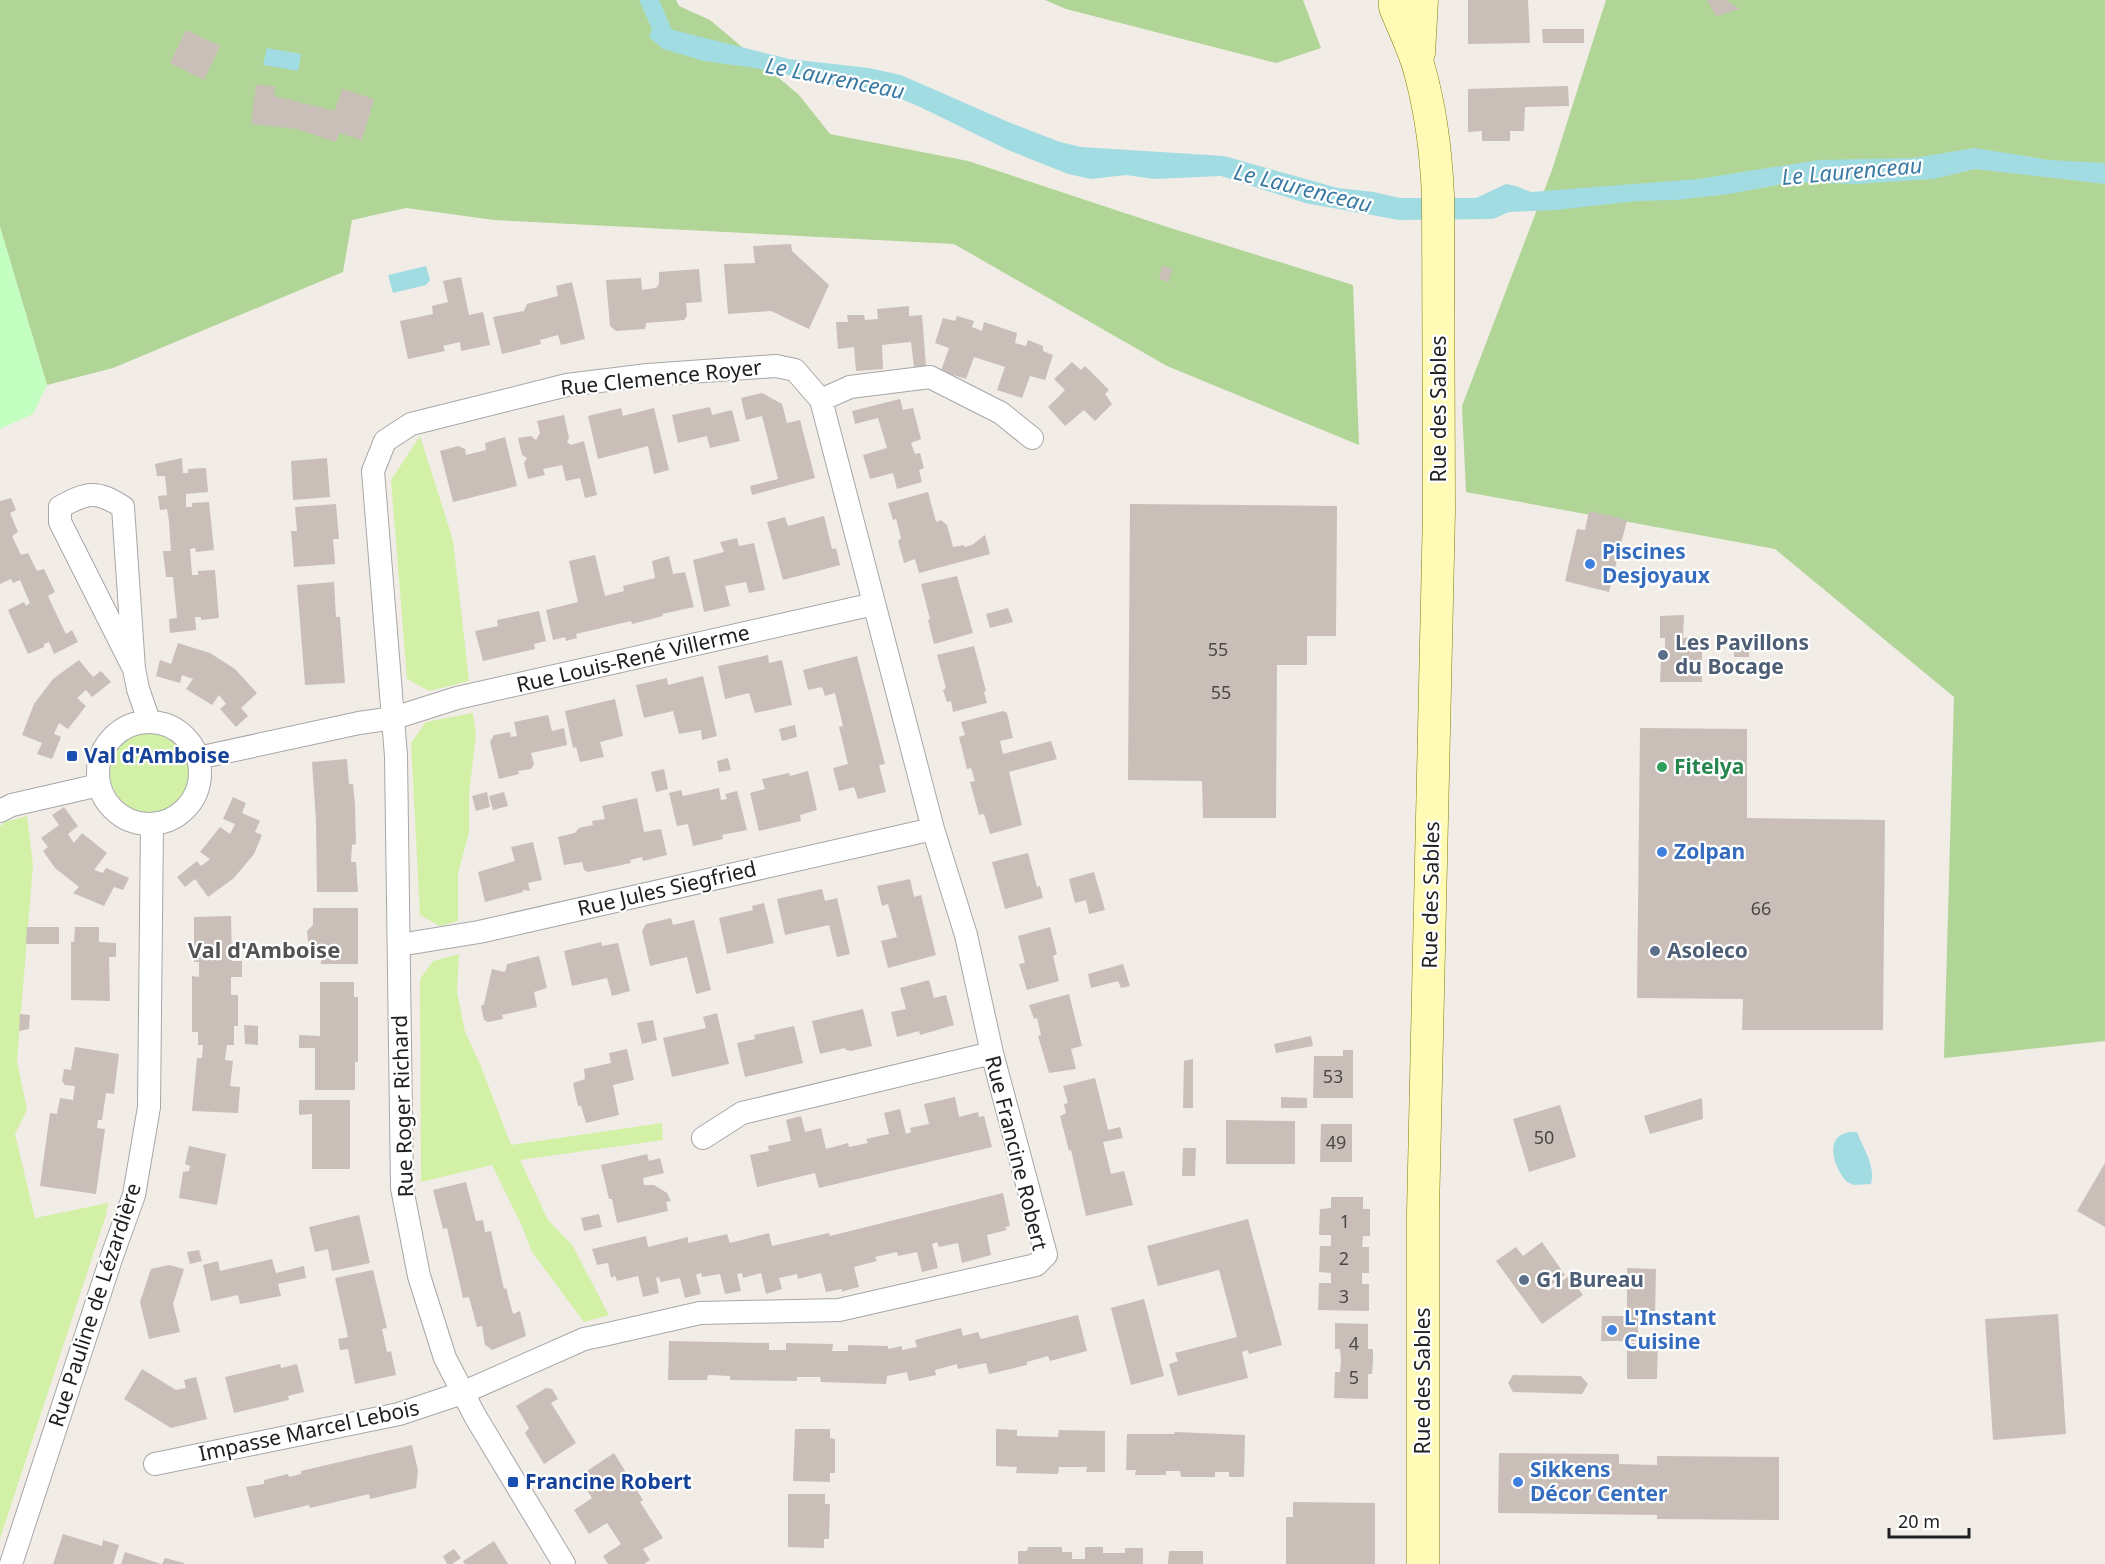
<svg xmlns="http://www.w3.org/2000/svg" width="2105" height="1564" font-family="'Noto Sans',sans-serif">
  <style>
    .grass { fill: #d3f0a7 }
    .forest { fill: #b0d597 }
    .park { fill: #c2ffc0 }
    .water { fill: #a2dce3 }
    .building { fill: #cabeb8 }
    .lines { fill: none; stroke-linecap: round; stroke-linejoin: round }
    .minor-casing { stroke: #a7a7a7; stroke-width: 24 }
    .secondary-casing { stroke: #7f7e00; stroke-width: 33 }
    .minor { stroke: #fff; stroke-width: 22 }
    .secondary { stroke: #fffbb7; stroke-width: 32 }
    .shop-dot { fill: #3f7fe0; stroke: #fff; stroke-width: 2 }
    .service-dot { fill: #5c6f8a; stroke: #fff; stroke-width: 2 }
    .transit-dot { fill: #1a4fb4; stroke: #fff; stroke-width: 2 }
    .leisure-dot { fill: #2e9e5b; stroke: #fff; stroke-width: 2 }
    .labels { text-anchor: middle; stroke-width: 4.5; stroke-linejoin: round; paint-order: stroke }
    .number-label { font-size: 18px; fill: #4a4846 }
    .street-label { font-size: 21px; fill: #202020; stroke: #fff }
    .shop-label { font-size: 21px; font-weight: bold; fill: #366cbe; stroke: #fff; text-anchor: start }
    .service-label { font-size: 21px; font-weight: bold; fill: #4e5e75; stroke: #fff; text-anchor: start }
    .transit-label { font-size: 21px; font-weight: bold; fill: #164399; stroke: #fff; text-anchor: start }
    .leisure-label { font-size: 21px; font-weight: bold; fill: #27864d; stroke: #fff; text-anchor: start }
    .water-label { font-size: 22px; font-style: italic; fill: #3b7aa2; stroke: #fff }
    .neighbourhood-label { font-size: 22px; font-weight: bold; fill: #535353; stroke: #fff }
  </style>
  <rect width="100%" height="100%" fill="#f2ece6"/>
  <path class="grass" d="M420,436L453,540L469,681L429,691L407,679L391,480Z
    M473,713L476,734L469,794V833L458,873V921L440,926L420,915L411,743L426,722Z
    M110 773a40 40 0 1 1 80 0a40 40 0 1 1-80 0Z
    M27,816L33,865L17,1061L27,1110L15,1134L35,1218L108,1203L106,1215L0,1539V826L5,822Z
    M459,954L457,992L465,1032L480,1064L511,1145L662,1123L663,1140L520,1160L548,1220L572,1245L609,1315L584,1322L532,1252L521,1224L492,1165L421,1182L420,979L433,961Z"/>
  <path class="forest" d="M0,0H676L679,6L710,20L799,95L830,134L968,161L1164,226L1353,285L1359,445L1167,366L954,244L494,220L406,208L352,220L343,272L113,368L47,385L0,227Z
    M1045,0H1303L1321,48L1276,63L1066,9Z
    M1606,0H2105V1041L1944,1058L1954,697L1775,549L1466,492L1462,406L1552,170Z"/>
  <path class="park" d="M0,227L47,385L33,414L0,429Z"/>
  <path class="water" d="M639,0H659L671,28L673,30L789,59L869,68L901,75L1006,121L1060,142L1081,147L1224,156L1338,188L1374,192L1400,198H1476L1506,184L1516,186L1531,192L1698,179L1819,160L1914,158L1975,148L2049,160L2105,163V184L1975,169L1934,179L1903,181L1856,184L1793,182L1729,194L1677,200L1637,201L1556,210L1509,212L1493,219L1399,220L1305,203L1221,176L1154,179L1126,175L1091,179L1068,174L1008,150L918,106L901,99L755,68L704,61L663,49L649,37L652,29Z
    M267,48L301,54L298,71L263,65Z
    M426,266L430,280L426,285L393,293L388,275Z
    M1857,1132C1863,1148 1876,1166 1871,1184L1854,1185L1847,1182C1831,1164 1823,1130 1857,1132Z"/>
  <path class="building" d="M1468,0H1528L1530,43L1468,44Z
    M1707,0H1726L1740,9L1716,16Z
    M1542,29H1584V43H1543Z
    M186,30L220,46L204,80L170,63Z
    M256,85L275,86L274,96L335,111L342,89L374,99L362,140L339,133L336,142L297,129L251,124Z
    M1568,86L1569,106L1525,107L1524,131H1510V141H1482V131L1468,132V89Z
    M791,244L792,251L829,285L809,329L771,311L728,314L724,264L755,263L753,246Z
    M1162,266L1172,269L1169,282L1159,279Z
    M699,269L702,302L686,303L687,316L684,320L646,323L645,329L616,331L610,326L606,280L641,278L642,290L656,288L659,284V272Z
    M461,277L469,315L483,312L490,345L461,351L460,342L443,346L445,351L408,359L400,321L433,314L432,306L448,302L443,281Z
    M572,282L585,339L561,345L558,335L540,340L541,344L502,354L493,317L524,311L527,304L558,296L556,286Z
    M909,306V316L922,315L926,366L914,367L911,342L882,345L883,369L856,371L854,347L838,349L836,322H848L847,315H864L865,320L878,319L877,309Z
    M957,316L974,321L972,327L982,331L984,322L1017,333L1015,343L1026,346L1028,340L1043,346V351L1053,355L1045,380L1030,376L1022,398L997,390L1005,367L974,357L966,379L941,371L949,348L935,343L943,318L955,321Z
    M1072,362L1081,370L1085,366L1109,390L1105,394L1112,404L1095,421L1084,410L1065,426L1048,407L1065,390L1054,379Z
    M762,393L782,404L787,423L800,420L815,478L752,495L750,486L778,479L762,416L746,420L741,398Z
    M900,399L903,410L913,408L921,439L911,443L915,454L920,453L924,468L919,470L922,482L897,489L893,473L870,479L863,455L887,448L878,418L855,424L852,411Z
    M710,407L712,415L732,410L740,441L710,448L707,436L678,443L672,415Z
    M621,408L623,416L654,408L669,470L654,474L648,446L598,459L588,416Z
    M564,415L569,438L567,442L571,445L584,441L597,495L585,498L580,478L566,481L562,465L543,469L545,475L528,479L524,463L527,458L522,455L518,438L531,436L536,440L540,433L537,421Z
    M505,437L517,486L453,502L440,451L458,446L465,449L466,455L486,450L485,443Z
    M182,458L183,473H188V469L206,468L208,492L186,494V507H192V503L209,502L214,550L196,552L195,548L190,549L192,575H198V571L215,570L219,618L201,620V617H195L196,630L170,633L169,619L177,618L173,577H166L163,551H171L169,521L167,509L160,510L158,496L167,495L165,476H157L155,464Z
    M327,458L330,497L293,500L291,461Z
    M928,492L936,522L941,520L947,525L953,547L964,545V547L972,545L985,535L990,554L919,573L915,559L904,563L898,541L901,538L896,519L893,520L888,503Z
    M11,498L16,510L10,513L18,532L12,536L21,555L28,553L37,571L44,569L55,592L48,596L53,607L66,634L72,630L78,642L54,654L49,642L44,644V647L28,654L8,610L24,602L26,606L30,603L20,580L13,583L11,579L0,584V501Z
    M336,504L339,539H333L335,564L294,567L291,531H297L295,507Z
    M1130,504L1337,506L1336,636H1307V665H1277L1276,818H1203L1202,781L1128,780Z
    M1589,511L1627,520L1609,592L1565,581L1577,529L1585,530Z
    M824,516L832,549L836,548L840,565L783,580L767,522L785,517L788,526Z
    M737,538L739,546L754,543L765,590L749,593L746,582L725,586L730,606L704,612L693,560L724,552L720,542Z
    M595,555L605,596L624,591L623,586L655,578L652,561L669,556L673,574L685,572L694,607L662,614L663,616L632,624L631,621L576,634L577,638L566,641L565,637L553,640L546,610L578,602L569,561Z
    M957,576L973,633L934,644L928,620L930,619L921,584Z
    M334,582L336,617H340L345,683L305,685L297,585Z
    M1008,608L1013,622L990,628L986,614Z
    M539,611L546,641L534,644L535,649L483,661L475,631L498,626L497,620Z
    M1684,615L1683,638L1702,637V682H1660L1661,658L1665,657V638H1660V616Z
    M1734,637H1750L1749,657H1734Z
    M178,643L210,653L235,669L257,693L241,708L248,716L236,727L220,709L226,704L219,695L212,705L186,689L193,679L182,675L180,683L156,676L160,660L171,664Z
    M974,646L986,691L984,692L987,703L953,712L951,701L947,702L943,690L946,688L937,655Z
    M768,655L769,663L782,660L792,705L755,713L749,693L725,699L718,666Z
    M857,656L885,764L879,765L886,792L858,799L854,787L839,791L833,768L848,764L839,727L843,726L835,693L825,696L822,687L808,690L803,670Z
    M79,660L93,677L101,671L111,682L92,697L86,690L77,698L86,706L68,729L59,723L54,734L61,737L52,759L37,754L42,743L22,735L34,704L53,679Z
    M703,676L717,736L702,740L701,730L679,734L673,711L644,718L636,685L667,678L668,685Z
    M615,699L623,736L600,742L604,757L580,762L576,747L573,748L565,711Z
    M1003,711L1007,713L1013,738L1000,741L1003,754L1051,741L1057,759L1009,772L1022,825L990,834L984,814L979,815L970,782L975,781L971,768L967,769L959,737L965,735L961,722Z
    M548,715L552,731L564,728L567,745L531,753L534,764L531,769L518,771L519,774L499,779L490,742L494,735L510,732L511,737L517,736L514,722Z
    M795,725L797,737L782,741L779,729Z
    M1640,728L1747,729V818L1885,820L1883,1030H1742L1743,999L1637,998Z
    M728,758L731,770L719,772L717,761Z
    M347,759L349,784H353L355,804L356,844L352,845L351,862H356L358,892H317L316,821L312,762Z
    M664,769L668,789L656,792L651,772Z
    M808,771L817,810L800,815L801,821L759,831L750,793L765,789L762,779L789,773L790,776Z
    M719,788L721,800L727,799L725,794L737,791L747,830L722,835L723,839L693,846L688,824L677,826L669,793L681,790L683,796Z
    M487,792L490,807L476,811L472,796Z
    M504,792L508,806L493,810L489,796Z
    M233,797L246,803L242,813L260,821L255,832L262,835L254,854L234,878L208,897L195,879L185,887L177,877L197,861L201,866L210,859L200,852L220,827L230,834L235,824L223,819Z
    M637,798L644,832L661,829L667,855L643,861L642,857L630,860L631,863L588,872L584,870L582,862L564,865L558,837L575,833L579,828L593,825L592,821L605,819L602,806Z
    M64,807L78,826L68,834L74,843L82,833L107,853L94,870L103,873L106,868L129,878L123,890L114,887L104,906L73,893L79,887L55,868L43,851L48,847L41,838L59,825L52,815Z
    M533,842L542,880L528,883L530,891L523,890V892L485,902L478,872L515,861L511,847Z
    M1028,853L1037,887L1040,886L1043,898L1005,909L992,862Z
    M1094,872L1105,910L1089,914L1086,900L1075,903L1069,879Z
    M910,879L914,897L921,895L936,955L888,968L881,941L897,937L888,904L882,906L877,886Z
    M822,889L825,901L837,898L850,954L837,957L829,925L785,935L777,899Z
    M764,903L774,943L727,954L719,918L753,910L752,906Z
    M313,908H358V964H321L320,949L313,950V947L308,941L307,931L313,925Z
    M231,916L232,961H242V977H231V995H238V1026H234V1045H227L225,1060L233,1061L230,1086L240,1087L238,1113L192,1111L197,1058H202L203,1045H198V1032H192V976L199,977V962H194V917Z
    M671,918L673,925L694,920L711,990L696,994L687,957L650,966L642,931L646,924Z
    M27,927H59V944H26Z
    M75,927H99V942L116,943V957H109L110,1001L71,1000V942H74Z
    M1050,927L1057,954L1053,956L1059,981L1027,990L1019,964L1025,963L1018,936Z
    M601,942L602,946L618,943L630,991L612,996L607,978L572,986L564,951Z
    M539,956L547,988L534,992L537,1007L502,1015L503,1019L488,1022L484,1020L481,1006L484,1004L492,969L505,972L507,964Z
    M1123,964L1130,986L1121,988L1118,981L1091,988L1088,974Z
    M929,980L934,998L946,995L954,1025L920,1035L919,1031L897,1037L891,1012L906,1009L900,988Z
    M320,982H354V997H358V1062H355V1090H315V1048H299V1035L320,1036Z
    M1069,994L1082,1046L1071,1049L1076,1069L1049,1073L1038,1036L1041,1035L1037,1018L1034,1019L1029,1005Z
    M863,1009L872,1046L851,1051L846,1050L845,1048L820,1054L812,1021Z
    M717,1013L729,1064L672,1077L663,1038L706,1028L703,1017Z
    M20,1014L30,1015L29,1029L19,1031Z
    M653,1020L657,1040L642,1044L637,1023Z
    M244,1025L258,1026V1045L245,1044Z
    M794,1026L803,1063L745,1077L737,1043L755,1039L754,1035Z
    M1311,1036L1313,1046L1276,1053L1274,1044Z
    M75,1047L119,1054L114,1094L106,1093L102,1120H98L97,1128L105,1129L96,1194L40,1186L50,1113L57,1114L60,1098L73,1100L75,1086L65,1085L62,1081L64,1069L71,1070Z
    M627,1049L634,1080L613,1085L619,1115L586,1123L581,1106H578L573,1083L585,1079L584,1069L611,1063L609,1053Z
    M1343,1050H1353V1098H1313L1314,1056H1343Z
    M1193,1059V1108H1183L1184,1061Z
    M1095,1078L1108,1130L1120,1127L1123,1138L1103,1142L1111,1174L1124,1171L1133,1205L1086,1216L1071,1150L1069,1151L1060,1116L1066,1113L1064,1104L1068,1103L1063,1086Z
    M955,1097L959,1117L978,1112L979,1117L984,1116L992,1147L819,1188L815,1173L757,1187L750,1155L769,1151L768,1146L791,1141L786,1120L801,1116L805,1132L821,1128L826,1149L848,1143L849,1147L868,1143L866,1139L889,1134L884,1113L900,1109L906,1134L911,1132L910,1128L929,1124L924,1104Z
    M1281,1097L1307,1098V1108H1281Z
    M1702,1098L1703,1119L1650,1134L1644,1116Z
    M299,1100H350V1169H312V1114L299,1115Z
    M1560,1105L1576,1157L1529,1172L1513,1119Z
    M1226,1120L1295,1121V1164H1226Z
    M1321,1124H1352V1162H1320Z
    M189,1146L226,1154L217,1205L179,1198L183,1172L189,1171L190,1166L185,1164Z
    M1183,1148H1196L1195,1176H1182Z
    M647,1154L649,1161L660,1158L664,1173L643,1178L644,1185H654L667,1193L671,1201L666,1202L668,1211L617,1223L612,1199H609L601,1165Z
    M2105,1163V1227L2077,1211Z
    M466,1182L476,1221L483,1220L485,1232L491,1231L504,1289L506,1288L513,1314L520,1311L526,1336L492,1350L485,1345L482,1326L477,1327L469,1297L463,1298L447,1228L443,1229L433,1190Z
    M1003,1193L1010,1226L1005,1227L1007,1230L987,1235L991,1255L962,1263L958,1243L939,1247L937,1242L932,1244L938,1268L922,1272L917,1252L898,1256L897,1252L875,1257L877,1261L854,1267L859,1287L844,1291L842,1292V1289L826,1292L821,1273L798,1279L797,1274L779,1278L782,1289L766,1294L761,1273L743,1278L742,1273L737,1274L741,1291L725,1294L720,1274L702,1277L701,1273L696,1275L701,1294L685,1298L680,1278L661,1282L659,1277L656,1278L659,1293L643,1297L638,1276L617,1281L615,1276L611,1278L608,1263L597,1265L592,1249L646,1236L648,1247L688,1237V1243L727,1234L730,1243L769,1233L772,1246L829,1233L830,1236Z
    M1331,1197H1363V1209H1370V1236H1363L1362,1247H1369V1273H1362V1284H1369V1311L1318,1310L1319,1283H1331V1273L1319,1272L1320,1246H1331V1235H1319L1320,1209L1331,1208Z
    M599,1214L602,1227L584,1231L581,1218Z
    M359,1215L370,1263L332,1271L328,1249L315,1252L309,1227Z
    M1248,1219L1282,1345L1249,1354L1248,1350L1242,1352L1248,1378L1178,1396L1169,1364L1178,1361L1175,1353L1237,1337L1219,1270L1158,1286L1147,1246Z
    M1542,1242L1565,1275L1546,1289L1548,1291L1569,1276L1583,1295L1542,1324L1496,1261L1516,1247L1523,1256Z
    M199,1250L202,1261L190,1264L187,1252Z
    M272,1259L276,1273L304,1266L306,1278L278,1284L281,1296L240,1304L238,1295L211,1301L203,1265L218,1261L220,1271Z
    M169,1265L184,1269L173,1304L180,1332L149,1339L140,1302L151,1269Z
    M1627,1268L1656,1269L1655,1316H1638V1341H1601L1602,1316H1627Z
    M373,1270L387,1328L382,1329L387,1352L391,1351L396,1375L355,1384L348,1349L340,1350L338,1339L348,1337L335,1278Z
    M1144,1299L1164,1376L1131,1385L1111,1308Z
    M2058,1314L2066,1434L1993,1440L1985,1319Z
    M1078,1315L1087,1351L1050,1361L1048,1356L1027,1362V1365L989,1374L986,1363L958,1369L957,1364L935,1370L936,1375L909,1381L907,1372L887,1376L886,1384L821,1382L820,1377H797V1381L730,1380V1376L708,1375L707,1380H668L669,1341L769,1343V1350H786V1343L833,1344L832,1351H848V1345L888,1346V1349L902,1346V1350L917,1347L915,1340L961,1328L963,1336L978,1332L981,1339Z
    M1335,1323L1368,1324V1349H1373V1361L1372,1374H1368V1399L1334,1398L1335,1372H1340L1341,1361L1340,1349H1335Z
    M1627,1343H1658L1657,1379H1627Z
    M280,1364L281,1368L297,1364L304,1392L288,1396L289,1400L234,1413L225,1377Z
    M142,1369L176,1390L186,1388L184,1380L196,1377L207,1419L171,1428L124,1399Z
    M1513,1375L1581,1376L1588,1384L1582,1394L1513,1392L1508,1383Z
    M546,1388L552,1389L558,1399L551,1403L576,1443L544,1464L525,1433L529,1428L516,1406Z
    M795,1429H830V1438L835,1439V1473H830V1482L793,1481Z
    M996,1429L1017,1430V1436L1058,1437L1059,1430L1105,1431V1472H1086L1087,1467H1059L1058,1474L1016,1473L1017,1467L996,1466Z
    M1175,1432L1245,1435L1244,1477H1229V1472H1215V1477H1181L1180,1471H1166V1475H1135L1136,1470H1126L1127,1434H1174Z
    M412,1445L418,1471L416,1488L370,1499L369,1494L310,1508L309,1505L254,1518L246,1487L264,1484V1480L288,1474L289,1477L301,1474V1471Z
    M614,1453L643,1500L640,1502L663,1538L643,1549L650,1560L644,1564H608L603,1556L621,1544L607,1523L589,1534L574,1510L592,1498L578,1477Z
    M1499,1453L1619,1454V1464L1657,1465V1456L1779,1457V1520L1657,1519V1515L1498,1513Z
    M788,1494H825V1504H830L829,1539H824V1548L788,1547Z
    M1293,1502L1375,1503V1564H1286V1517H1293Z
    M63,1534L102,1546L103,1540L119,1545L113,1564H53Z
    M494,1541L508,1564H465L463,1561Z
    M1028,1547H1062V1552H1072V1559H1085V1547H1103V1553H1125V1548H1143V1564H1018V1551H1027Z
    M454,1549L461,1558L452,1564H447L443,1556Z
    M1169,1551H1203V1564H1168Z
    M125,1552L161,1564H121Z
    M165,1558L184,1563V1564H162Z"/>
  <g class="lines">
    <g class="minor-casing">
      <path id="minor" d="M821,400L850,387L930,377L1001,413L1032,438
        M134,669L60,522V507C88,492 96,490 123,507L134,669L138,689L149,721
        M98 773a51 51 0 1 1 102 0a51 51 0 1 1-102 0Z
        M198,758L359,723L394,718L457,698L874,604
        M0,811L12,805L99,785
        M399,945L479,932L933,829
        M703,1138L742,1113L992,1053
        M155,1464L399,1414L462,1393L584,1339L608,1334L700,1313L839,1310L1036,1265L1046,1255L992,1053L966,935L933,829L821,400L795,370L776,366L648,375L567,385L411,424L385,441L373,471L396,756L402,1188L419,1276L445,1358L475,1416L564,1564
        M11,1564L112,1256L134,1195L149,1107L152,824"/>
    </g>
    <g class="secondary-casing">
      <path id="secondary" d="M1395,0V7C1403,27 1413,47 1419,68C1431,110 1436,152 1438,195L1439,512L1423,1212V1564
        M1419,53L1422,0"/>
    </g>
    <use href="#minor" class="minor"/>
    <use href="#secondary" class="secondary"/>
  </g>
  <g class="shop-dot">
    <circle cx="1590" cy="564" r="6"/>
    <circle cx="1662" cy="852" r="6"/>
    <circle cx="1612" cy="1330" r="6"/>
    <circle cx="1518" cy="1482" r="6"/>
  </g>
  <g class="service-dot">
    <circle cx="1663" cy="655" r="6"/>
    <circle cx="1655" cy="951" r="6"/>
    <circle cx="1524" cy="1280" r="6"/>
  </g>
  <g class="transit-dot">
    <rect x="66" y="750" width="12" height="12" rx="3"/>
    <rect x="507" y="1476" width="12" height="12" rx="3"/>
  </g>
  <circle class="leisure-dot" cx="1662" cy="767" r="6"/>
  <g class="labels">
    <g class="number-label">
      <text x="1218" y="656">55</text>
      <text x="1221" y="699">55</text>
      <text x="1761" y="915">66</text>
      <text x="1333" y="1083">53</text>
      <text x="1544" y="1144">50</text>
      <text x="1336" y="1149">49</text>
      <text x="1345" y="1228">1</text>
      <text x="1344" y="1265">2</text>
      <text x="1344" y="1303">3</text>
      <text x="1354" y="1350">4</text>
      <text x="1354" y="1384">5</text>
    </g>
    <g class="street-label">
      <text transform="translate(661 378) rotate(-6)" y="7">Rue Clemence Royer</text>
      <text transform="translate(1439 409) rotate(-90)" y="7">Rue des Sables</text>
      <text transform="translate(633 659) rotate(-13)" y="7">Rue Louis-René Villerme</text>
      <text transform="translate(667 889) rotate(-13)" y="7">Rue Jules Siegfried</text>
      <text transform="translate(1431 895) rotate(-89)" y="7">Rue des Sables</text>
      <text transform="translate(403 1106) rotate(-92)" y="7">Rue Roger Richard</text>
      <text transform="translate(1016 1153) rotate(76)" y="7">Rue Francine Robert</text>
      <text transform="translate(95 1305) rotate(-72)" y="7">Rue Pauline de Lézardière</text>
      <text transform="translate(1423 1381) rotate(-90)" y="7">Rue des Sables</text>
      <text transform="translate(309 1431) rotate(-12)" y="7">Impasse Marcel Lebois</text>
    </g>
    <g class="shop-label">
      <text x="1602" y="559">Piscines<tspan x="1602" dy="24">Desjoyaux</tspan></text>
      <text x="1674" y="859">Zolpan</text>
      <text x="1624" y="1325">L'Instant<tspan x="1624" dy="24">Cuisine</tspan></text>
      <text x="1530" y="1477">Sikkens<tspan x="1530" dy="24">Décor Center</tspan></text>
    </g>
    <g class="service-label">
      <text x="1675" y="650">Les Pavillons<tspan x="1675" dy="24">du Bocage</tspan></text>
      <text x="1667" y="958">Asoleco</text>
      <text x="1536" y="1287">G1 Bureau</text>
    </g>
    <g class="transit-label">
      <text x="84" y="763">Val d'Amboise</text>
      <text x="525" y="1489">Francine Robert</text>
    </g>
    <g class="leisure-label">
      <text x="1674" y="774">Fitelya</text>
    </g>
    <g class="water-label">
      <text transform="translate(835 78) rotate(11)" y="8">Le Laurenceau</text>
      <text transform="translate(1852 171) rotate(-5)" y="8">Le Laurenceau</text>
      <text transform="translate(1303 188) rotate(14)" y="8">Le Laurenceau</text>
    </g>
    <g class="neighbourhood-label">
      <text x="264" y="958">Val d'Amboise</text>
    </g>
  </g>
  <path d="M1889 1528v9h80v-9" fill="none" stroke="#202020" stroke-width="3"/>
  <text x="1898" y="1528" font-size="18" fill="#202020" stroke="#ffffff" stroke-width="4.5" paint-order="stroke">20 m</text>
</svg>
